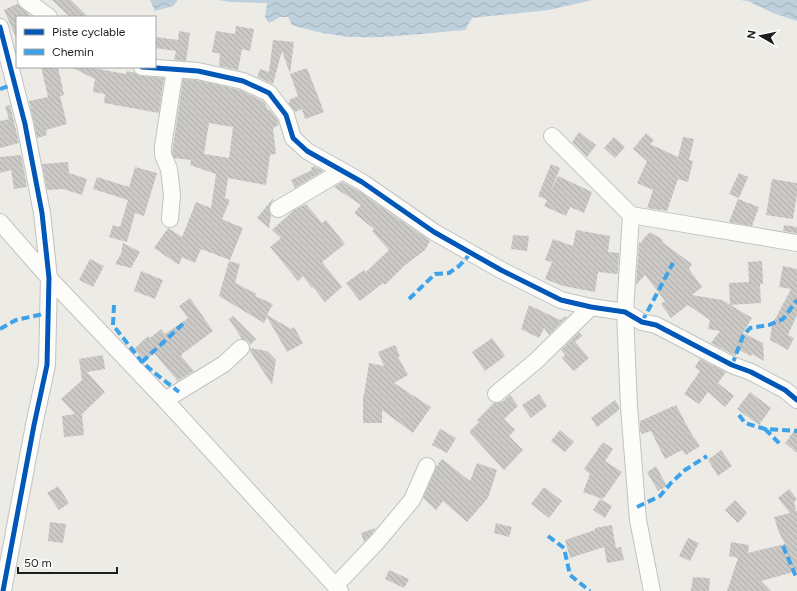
<svg xmlns="http://www.w3.org/2000/svg" width="797" height="591" font-family="Figtree,sans-serif">
  <style>
    .water { fill: url(#water-waves) }
    .building { fill: url(#building-back-hatch); fill-rule: evenodd }
    .lines { fill: none; stroke-linecap: round; stroke-linejoin: round }
    .minor-casing { stroke: #c3c2c0; stroke-width: 18 }
    .minor { stroke: #fcfcfb; stroke-width: 16 }
    .quiet { stroke: #3da2ea; stroke-width: 4; stroke-dasharray: 8 4; stroke-linecap: butt }
    .cycleway-casing { stroke: #fff; stroke-width: 8 }
    .cycleway { stroke: #0057b8; stroke-width: 5 }
  </style>
  <defs>
    <pattern id="water-waves" width="16" height="10" patternUnits="userSpaceOnUse"><rect width="16" height="10" fill="#bdd0dc"/><path d="M0 5q4-4 8 0t8 0" fill="none" stroke="#a2b2bc"/></pattern>
    <pattern id="building-back-hatch" width="6" height="6" patternUnits="userSpaceOnUse"><rect width="6" height="6" fill="#cac9c6"/><path d="M-1 5l2 2M0 0l6 6M5-1l2 2" fill="none" stroke="#adacaa"/></pattern>
  </defs>
  <rect width="100%" height="100%" fill="#ecebe6"/>
  <path class="water" d="M150,0H178L173,6L155,11Z
    M219,0H592L549,10L472,18L465,30C428,33 391,38 355,37C333,36 312,31 292,25L288,17H280L269,23L265,17L267,3L230,2Z
    M740,0H797V21L773,13L748,1Z"/>
  <path class="building" d="M52,0H71L88,17H70Z
    M17,4L28,13L30,17H17V40L4,10Z
    M236,26L254,29L250,51L242,49L238,70L219,66L220,54L212,52L216,31L235,34Z
    M179,31L190,33L186,61L174,60L176,51L155,48V37L178,40Z
    M273,40L294,42L290,74L307,68L324,112L305,119L302,109L295,112L288,103L290,102L289,100L298,96L282,51L273,84L257,77L260,69L269,72Z
    M41,67H58L64,95L60,96L67,124L46,130L47,135L37,138L29,101L48,97Z
    M71,67H87L126,74L127,71L135,73L141,76L164,78L159,113L104,103L105,94L93,92L95,79Z
    M183,79L197,80L240,90L263,101L266,105V108L267,107L268,110H270L277,119L279,125L273,128L276,154L270,155L266,185L228,178L225,198L230,200L222,219L243,228L230,260L201,249L195,263L182,257L179,265L154,248L168,228L182,237L196,202L211,208L216,174L190,165L191,160L174,158L172,153ZM209,123L233,127L229,158L204,154Z
    M10,105L19,143L0,148V121L9,119L5,106Z
    M579,132L596,145L587,157L572,142Z
    M646,133L654,140L650,144L678,157L683,137L694,139L689,160L693,161L688,182L678,179L667,211L647,208L653,190L637,183L647,161L633,149Z
    M614,137L625,147L615,158L604,148Z
    M21,155L27,187L14,189L11,170L0,173V157Z
    M68,162L69,173L87,179L82,195L63,189L47,190L42,164Z
    M551,164L560,168L550,193L558,176L592,192L584,213L570,207L566,216L544,206L547,200L538,196Z
    M314,166L323,171L295,188L291,180L312,170L311,168Z
    M135,167L157,173L144,216L135,213L127,242L109,237L113,225L120,227L128,200L93,189L97,177L129,187Z
    M739,173L748,177L739,198L729,194Z
    M772,179L797,183V194L793,219L766,215Z
    M342,182L357,190L430,241L425,250L404,266L385,285L383,283L360,301L346,283L364,270L366,272L389,250L372,231L374,229L354,213L361,205L334,187Z
    M274,197L269,209L271,215L269,228L257,218Z
    M738,199L759,207L752,226L729,222Z
    M306,204L322,223L326,220L345,244L322,262L342,287L325,302L313,287L312,288L303,276L298,281L270,247L281,238L272,230L294,210Z
    M784,225L797,227V233L783,231Z
    M576,230L610,236L608,252L619,253L618,274L598,272L595,292L563,286L545,279L552,262L545,260L553,239L573,246Z
    M650,232L663,240L662,242L692,264L689,269L702,287L692,295L722,300L752,318L743,333L763,343L764,361L752,354L751,356L737,349L736,356L711,343L720,331L708,329L710,320L688,305L671,318L661,304L665,301L645,275L636,285L639,243L642,242L643,239Z
    M513,235L529,236L527,251L511,249Z
    M123,243L140,252L131,268L115,264L121,254Z
    M90,259L104,266L93,287L79,280Z
    M229,261L240,264L235,283L257,294L255,296L273,304L267,315L291,329L294,327L303,343L287,352L267,317L264,323L219,296Z
    M762,261L763,284H760L761,303L730,305L729,283L749,282L748,262Z
    M783,266L797,269V315L788,335L794,338L788,350L770,340L772,325L791,289L779,287Z
    M141,271L163,280L155,299L134,291Z
    M190,298L213,331L182,354L181,356L194,371L176,382L177,380L154,353L145,361L134,349L148,336L150,338L161,329L165,334L188,318L179,306Z
    M529,305L560,320L566,316L567,317L549,335L544,328L539,338L521,329Z
    M233,316L256,339L250,345L248,341L242,339L229,319Z
    M579,332L582,336L575,342L589,358L574,371L562,358L565,355L561,350Z
    M492,338L505,356L485,371L472,352Z
    M395,345L400,356L398,357L408,375L394,383L431,407L413,433L382,410V423H363V395H364L369,363L384,366L378,352Z
    M250,348L267,351L276,360L272,385L250,351Z
    M103,355L105,369L87,372L105,392L82,414L84,435L64,437L62,416L75,414L61,399L82,380L79,359Z
    M700,359L726,372L718,383L734,396L725,407L708,392L699,404L684,394L700,371L695,367Z
    M750,392L771,408L759,425L737,409Z
    M539,394L547,406L531,418L522,405Z
    M510,395L518,406L504,419L515,430L509,436L523,450L504,470L469,432L479,422L477,420L494,403L502,402Z
    M615,400L619,406V410L597,427L591,418Z
    M676,405L691,433L700,446L686,455L682,450L665,459L651,431L642,434L640,430V421Z
    M797,427V453L785,443Z
    M440,429L456,438L447,453L432,445Z
    M560,430L574,442L565,452L551,441Z
    M603,442L613,449L605,461L622,472L603,499L583,492L590,474L584,469Z
    M721,450L732,466L718,476L708,460Z
    M442,459L470,481L477,463L497,470L488,498L467,522L443,501L436,510L423,498L436,467Z
    M656,466L667,486L658,491L647,472Z
    M58,486L69,503L59,510L47,493Z
    M544,487L562,501L549,518L531,504Z
    M789,489L797,499L794,502L796,511H797V571L761,581L771,591H727L738,558L729,556L731,542L749,545L748,553L785,544L778,530L774,517L790,513L778,498Z
    M600,499L612,506L605,518L593,510Z
    M735,500L747,513L738,523L725,510Z
    M50,522L66,524L63,543L48,541Z
    M496,523L512,527L509,537L494,533Z
    M612,525L616,548L621,547L624,560L607,563L604,547L570,558L565,540L595,530V528Z
    M376,528L370,536L364,542L361,533Z
    M688,538L699,543L690,561L679,556Z
    M389,570L409,579L404,588L385,579Z
    M693,577L710,578L709,591H691Z"/>
  <g class="lines">
    <g class="minor-casing">
      <path id="minor" d="M26,0L49,17
        M0,27L25,124L42,213L49,278L47,365L34,425L3,591
        M142,67L198,71L243,81L269,93L286,115L293,138L307,151L362,182L434,232L501,270L561,300L591,307L625,312L642,322L656,325L732,365L751,372L785,390L797,400
        M552,136L631,215
        M278,209L342,171
        M170,219L172,195L169,169L163,155V146L175,70
        M0,222L49,278L165,400L340,591
        M496,394L536,361L591,307
        M165,400L224,364L241,348
        M335,586L377,542L412,500L427,466
        M652,591L638,520L629,407L625,312L631,215L797,243"/>
    </g>
    <use href="#minor" class="minor"/>
    <path class="quiet" d="M0,89L15,84
      M409,299L435,274L449,273L459,266L471,253
      M114,305L113,325L142,362L156,374L179,392
      M642,322L673,263
      M0,329L16,320L48,313
      M142,362L184,323
      M732,365L743,336L750,328L769,325L783,319L797,300
      M739,415L745,423L765,429L797,431
      M765,429L782,446
      M637,507L660,496L671,483L685,470L707,456
      M548,536L564,548L570,575L590,591
      M783,546L797,579"/>
    <g class="cycleway-casing">
      <path id="cycleway" d="M0,27L25,124L42,213L49,278L47,365L34,425L3,591
        M142,67L198,71L243,81L269,93L286,115L293,138L307,151L362,182L434,232L501,270L561,300L591,307L625,312L642,322L656,325L732,365L751,372L785,390L797,400"/>
    </g>
    <use href="#cycleway" class="cycleway"/>
  </g>
  <rect x="16" y="16" width="140" height="52" fill="#ffffff" stroke="#a5a5a5"/>
  <rect x="24" y="29" width="20" height="6" fill="#0057b8" stroke="#a5a5a5"/>
  <text x="52" y="36" font-size="12" fill="#1d1d1d">Piste cyclable</text>
  <rect x="24" y="49" width="20" height="6" fill="#3da2ea" stroke="#a5a5a5"/>
  <text x="52" y="56" font-size="12" fill="#1d1d1d">Chemin</text>
  <g transform="translate(761 36) rotate(279)" stroke="#ffffff" stroke-width="3" paint-order="stroke">
  <path d="M0-3L7 15L0 10L-7 15Z" fill="#1d1d1d"/>
  <text y="-6" font-size="11" font-weight="bold" text-anchor="middle" fill="#1d1d1d">N</text>
  </g>
  <path d="M18 567v6h99v-6" fill="none" stroke="#1d1d1d" stroke-width="2"/>
  <text x="24" y="567" font-size="12" fill="#1d1d1d" stroke="#ffffff" stroke-width="3" paint-order="stroke">50 m</text>
</svg>
